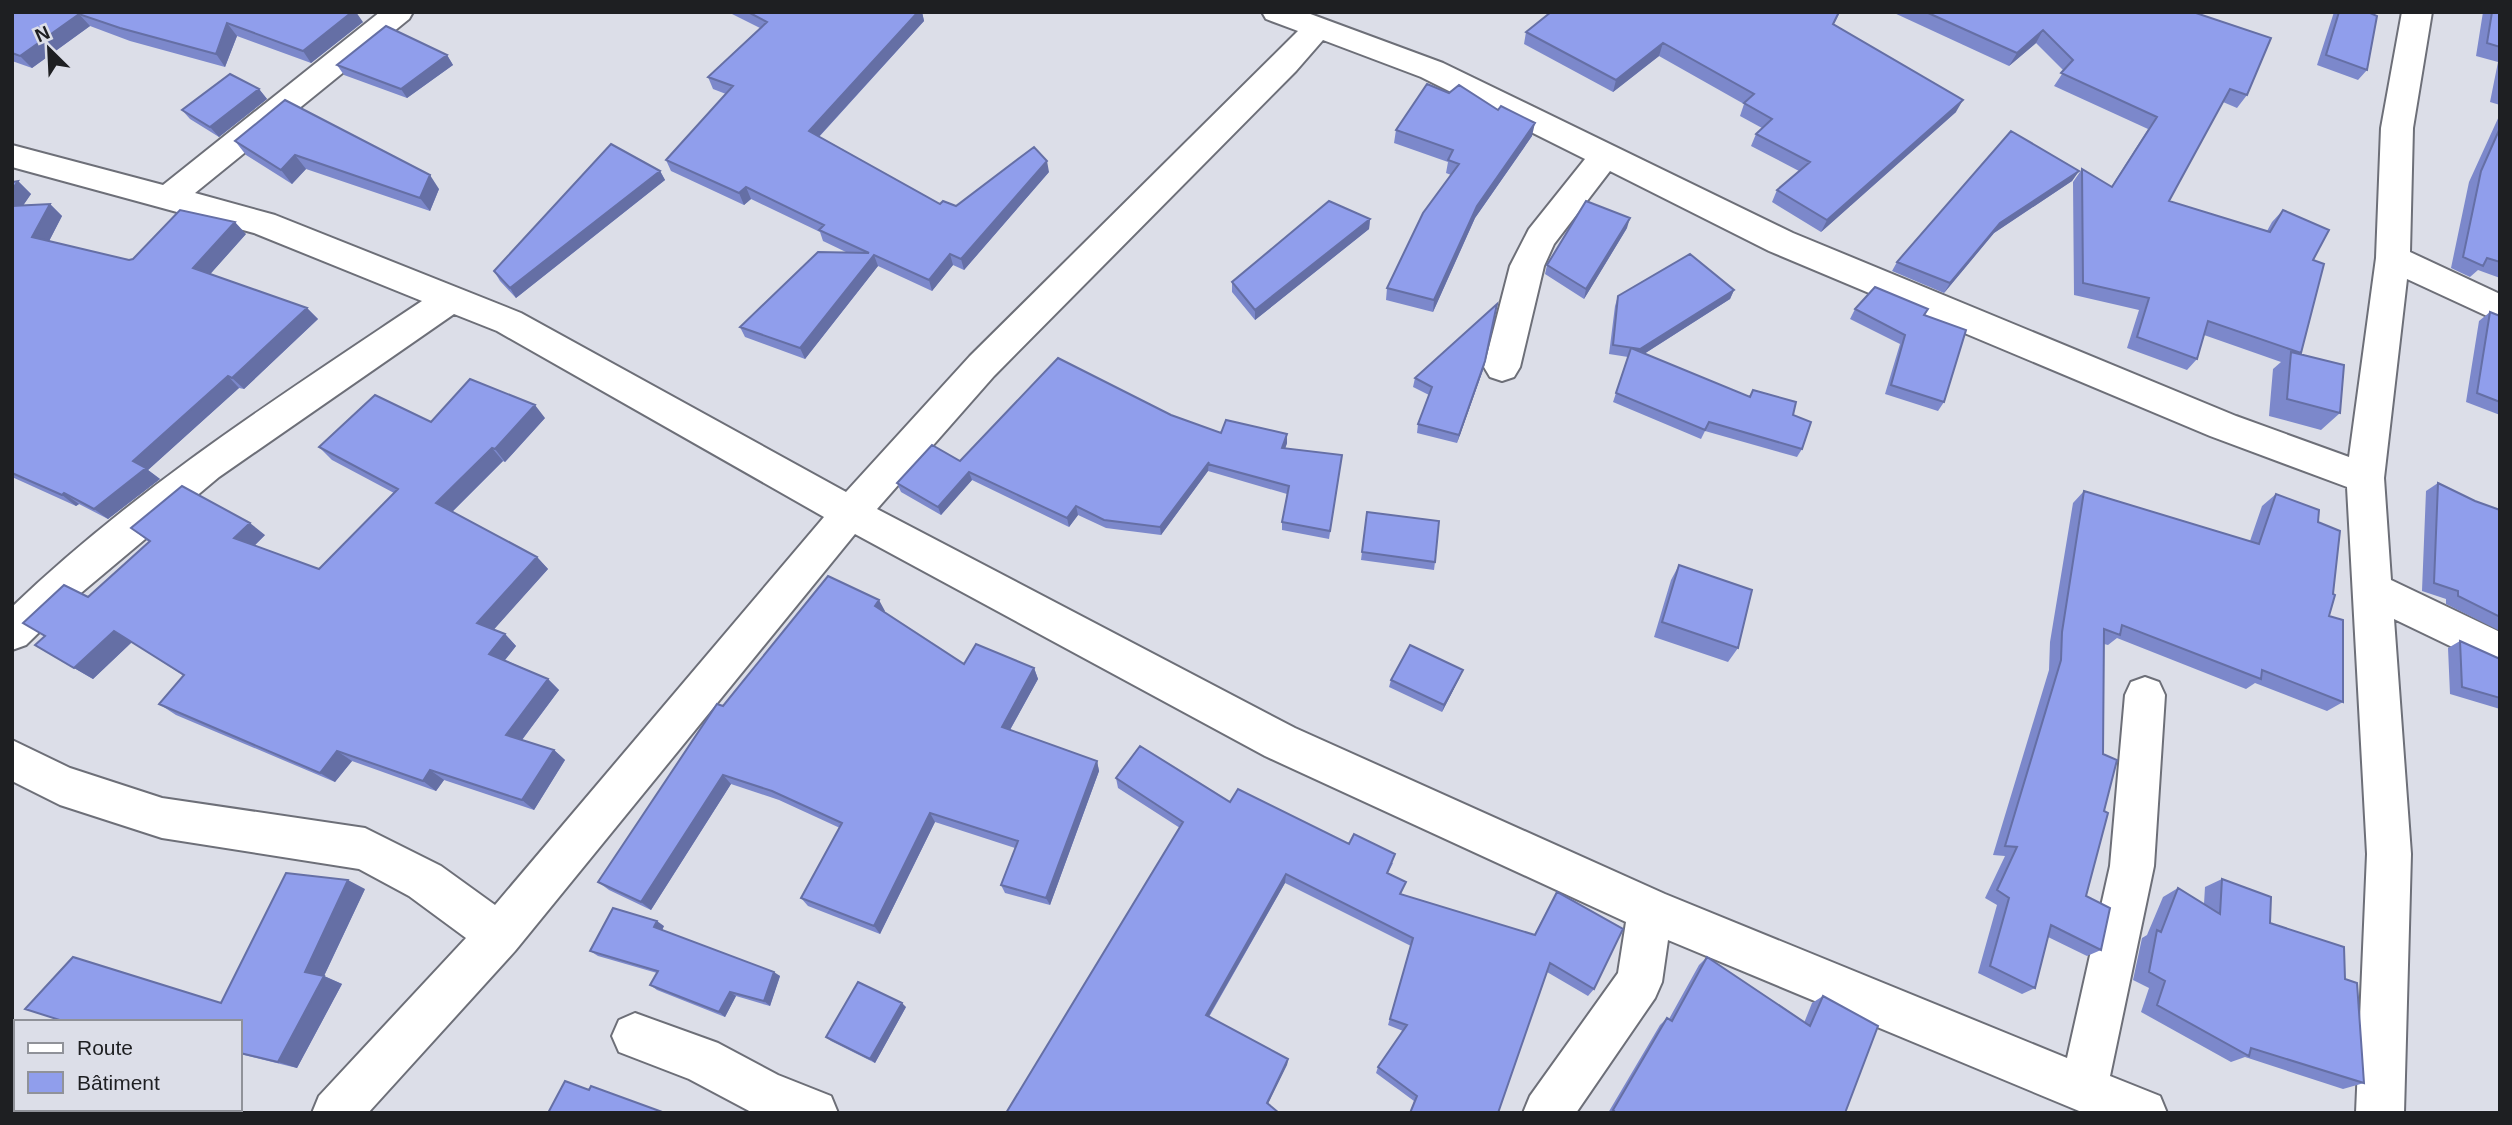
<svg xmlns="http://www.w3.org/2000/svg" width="2512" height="1125" font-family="Helvetica,sans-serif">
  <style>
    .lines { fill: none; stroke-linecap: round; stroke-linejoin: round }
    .street-casing { stroke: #6d6f78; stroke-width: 4 }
    .street { fill: #fff; fill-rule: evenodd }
    .wall { fill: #7c88cb }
    .shaded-wall { fill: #656fa5 }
    .building { fill: #909eec; stroke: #656fa5; stroke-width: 2 }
  </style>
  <rect width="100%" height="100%" fill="#dcdee8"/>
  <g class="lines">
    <g class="street-casing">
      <path id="street" d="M380,12H413L409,19L195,193L275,215L521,313L846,492L970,356L1298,31L1266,19L1262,12H1305L1443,63L1793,233L2236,416L2349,457L2376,258L2381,128L2402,12H2432L2413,128L2410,252L2500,294V322L2407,279L2384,478L2391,580L2500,632V670L2394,619L2411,854L2404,1113H2356L2367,854L2347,487L2210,436L1769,251L1610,171L1554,244L1544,266L1520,367L1514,377L1502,381L1490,377L1484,367L1510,266L1529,229L1585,159L1421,77L1323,40L1296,71L994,376L877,509L1295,728L1665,894L2067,1058L2110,866L2125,695L2131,682L2145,677L2159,682L2165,695L2154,866L2110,1076L2160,1096L2167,1113H2084L1668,940L1662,982L1655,998L1576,1113H1523L1530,1096L1618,973L1626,922L1265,756L855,534L515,951L368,1113H312L319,1096L466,938L409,896L359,869L162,838L60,805L12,781V740L70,768L162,798L365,828L441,866L495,905L824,517L497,331L454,314L219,477L69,603L26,645L12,650V607C136,488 280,396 422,301L254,233L12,167V145L163,185Z
        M635,1013L718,1043L778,1075L831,1096L838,1113H753L689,1079L619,1052L612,1036L619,1020Z"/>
    </g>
    <use href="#street" class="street"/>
  </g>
  <path class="wall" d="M12,12L363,22L311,63L237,36L225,67L130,41L90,26L32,68L12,61Z
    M728,12H922L924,21L819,137L940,204L956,206L1049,172L964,270L953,265L932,291L878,266L805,359L745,337L740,327L848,253L823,241L820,232L751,199L744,205L671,171L666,160L726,94L713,89L708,77L760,28Z
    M1551,12H1840L1834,24L1956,112L1821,232L1772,202L1777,190L1799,171L1751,146L1756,134L1762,128L1740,116L1744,104L1659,56L1613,92L1524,44L1526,32Z
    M1892,12H2193L2247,95L2237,108L2223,102L2169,201L2267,231L2272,222L2283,210L2313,260L2301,353L2300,354L2340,413L2321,430L2269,416L2273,369L2281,362L2204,335L2197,359L2187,370L2127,348L2139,310L2074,295L2073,182L2082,169L2111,187L2148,129L2054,86L2064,71L2036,43L2009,66Z
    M2334,12H2368L2367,70L2358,80L2317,65Z
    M2483,12H2500V105L2490,102L2498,62L2476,56Z
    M447,55L453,65L407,98L344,75L337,65Z
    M259,89L267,99L219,137L190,119L182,110Z
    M2500,114V278L2478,270L2470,277L2451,268L2469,182Z
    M1396,130L1532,136L1475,218L1433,312L1386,300L1387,288L1451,175L1446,173L1448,162L1394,143Z
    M235,141L439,189L430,211L306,169L292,184L246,155Z
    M660,171L665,180L516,298L500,281L494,271Z
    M2079,171L2072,181L1994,233L1944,293L1892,271L1897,262Z
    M18,181L31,194L23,205L50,204L62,216L49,241L129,260L246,234L210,274L307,308L318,319L244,389L239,388L148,470L160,479L108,519L79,504L76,506L12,477V182Z
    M1370,219L1369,229L1255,320L1232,292V282Z
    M1627,228L1584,299L1545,274L1547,265Z
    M1734,290L1730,299L1644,354L1749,397L1753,390L1793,415L1802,449L1797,457L1705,431L1701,439L1613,402L1628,357L1609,354L1615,306L1618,296Z
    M1855,309H1928L1925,315L1944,402L1938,411L1885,394L1900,344L1850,319Z
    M2490,312L2500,316V415L2466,402L2479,321Z
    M1483,370L1457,443L1417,433L1418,424L1429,395L1413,387L1415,378Z
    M1171,415L1221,433L1287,434V443L1285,449L1342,455L1329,539L1282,530V522L1287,494L1208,471L1161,535L1106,528L1078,515L1069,527L972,480L941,515L901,492L897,483L960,461Z
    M545,418L505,462L503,461L452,512L537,557L548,569L493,630L505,634L516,646L505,660L548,679L559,690L522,740L554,750L565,760L534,810L444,780L436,791L352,761L335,782L176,715L159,704L184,676L132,642L93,679L35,645L149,542L131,528L265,535L254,546L319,569L394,493L332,460L319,447L431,422Z
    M2438,483L2475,501L2500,510V631L2446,604V599L2422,591L2426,491Z
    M2084,491L2250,541L2262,506L2276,494L2318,522L2329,616L2343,702L2327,711L2255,683L2246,689L2117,638L2108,645L2104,644L2103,754L2104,811L2086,896L2101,950L2087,956L2048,937L2035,988L2022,994L1978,973L1997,905L1985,898L2005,856L1993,855L2049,670L2050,642L2073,503Z
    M1367,512L1435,562L1434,570L1361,560Z
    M1679,565L1738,648L1728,662L1654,637L1671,580Z
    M885,611L884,612L964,664L1034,668L1038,679L1010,730L1097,761L1099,771L1050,905L1005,893L1001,885L1015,848L935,822L880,934L808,906L801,898L840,828L779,800L731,784L651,910L609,890L598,882L723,706Z
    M2460,641L2500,659V709L2450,694L2448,648Z
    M1460,677L1442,712L1389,687L1391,680Z
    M1116,778L1230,802L1349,844L1393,863L1388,873L1401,895L1534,935L1557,892L1594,989L1588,996L1547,972L1498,1113H1410L1414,1101L1376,1073L1378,1067L1403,1031L1388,1025L1411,946L1285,883L1209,1017L1288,1059L1287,1065L1006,1113L1180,828L1118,788Z
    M2222,879L2270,923L2345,979L2364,1083L2343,1089L2245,1057L2231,1062L2141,1012L2149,988L2133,980L2142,938L2147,935L2163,897L2178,888L2204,904L2205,887Z
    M365,889L324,976L342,984L297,1068L240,1054V1022L221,1003Z
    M664,926L662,930L780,976L770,1006L736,996L725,1017L657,990L650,985L657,973L598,956L590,951Z
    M1707,957L1804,1023L1812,1003L1823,996L1845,1113H1608L1660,1025L1667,1018L1669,1019L1699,965Z
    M906,1007L875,1063L831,1041L826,1037Z"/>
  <path class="shaded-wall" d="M352,12H356L363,22L311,63L303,51Z
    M918,12H922L924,21L813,143L809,131Z
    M79,14L90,26L32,68L20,56Z
    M227,23L237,36L225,67L216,54Z
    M2043,30L2036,43L2009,66L2017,53Z
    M1663,43L1659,56L1613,92L1616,80Z
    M447,55L453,65L407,98L401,89Z
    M259,89L267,99L219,137L210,127Z
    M1963,100L1956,112L1821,232L1827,220Z
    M1535,123L1532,136L1475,218L1433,312L1434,300L1477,206Z
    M295,155L306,169L292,184L281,170Z
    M1047,161L1049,172L964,270L961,259Z
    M660,171L665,180L516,298L510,288Z
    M2079,171L2072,181L1994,233L1944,293L1950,283L2000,223Z
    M430,175L439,189L430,211L420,198Z
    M18,181L31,194L14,219L12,217V190Z
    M746,187L751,199L744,205L739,193Z
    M50,204L62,216L45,249L32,237Z
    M1630,218L1627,228L1584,299L1586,289Z
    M1370,219L1369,229L1255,320V310Z
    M235,222L246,234L205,280L193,268Z
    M950,254L953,265L932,291L929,280Z
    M874,255L878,266L805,359L800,348Z
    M1734,290L1730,299L1636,359L1640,349Z
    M307,308L318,319L244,389L232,378Z
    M1485,361L1483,370L1457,443L1459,435Z
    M228,376L239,388L148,470L160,479L108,519L94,509L133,461Z
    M535,405L545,418L505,462L495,449Z
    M1287,434V443L1282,457V448Z
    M492,448L503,461L448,516L436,503Z
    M1209,462L1208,471L1161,535L1160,527Z
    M969,472L972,480L941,515L938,507Z
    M64,493L79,504L76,506L62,495Z
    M1076,506L1078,515L1069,527L1067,518Z
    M250,523L265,535L249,551L234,538Z
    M537,557L548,569L489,635L477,623Z
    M879,600L885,611L880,617L875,606Z
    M114,631L132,642L93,679L74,668Z
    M505,634L516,646L501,665L489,654Z
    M1034,668L1038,679L1006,737L1002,727Z
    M1463,670L1460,677L1442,712L1444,705Z
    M548,679L559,690L518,745L506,735Z
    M554,750L565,760L534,810L522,800Z
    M337,751L352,761L335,782L320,773Z
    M1097,761L1099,771L1050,905L1046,898Z
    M430,770L444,780L436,791L423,781Z
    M723,775L731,784L651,910L641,902Z
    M930,813L935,822L880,934L874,926Z
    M1286,874L1285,883L1206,1021V1015Z
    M348,880L365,889L323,978L324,976L342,984L297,1068L278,1062L305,972Z
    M657,921L664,926L661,932L654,927Z
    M774,972L780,976L770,1006L764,1001Z
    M730,992L736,996L725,1017L719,1012Z
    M902,1003L906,1007L875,1063L870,1059Z
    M12,1048L16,1050V1057L12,1055Z
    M1288,1059L1287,1065L1266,1108L1267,1103Z
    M119,1109H132L139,1113H126Z"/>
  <path class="building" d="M12,12H352L303,51L227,23L216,54L120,28L79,14L20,56L12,53Z
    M748,12H918L809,131L940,204L943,201L956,206L1034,147L1047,161L961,259L950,254L929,280L874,255L800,348L740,327L818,252L869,253L819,230L824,225L746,187L739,193L666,160L733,86L708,77L767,22Z
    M1551,12H1839L1833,24L1963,100L1827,220L1777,190L1810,162L1756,134L1772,119L1744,103L1754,94L1663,43L1616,80L1526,32Z
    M1926,12H2193L2271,38L2247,95L2230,89L2169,201L2270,232L2283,210L2329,230L2313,260L2324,264L2301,353L2208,321L2197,359L2137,337L2149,298L2083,283L2082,169L2112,187L2157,117L2061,73L2073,60L2043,30L2017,53Z
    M2339,12H2368L2377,16L2367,70L2326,55Z
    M2492,12H2500V47L2487,43Z
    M386,26L447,55L401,89L337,65Z
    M230,74L259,89L210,127L182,110Z
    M1427,84L1449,93L1459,85L1498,110L1501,106L1535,123L1477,206L1434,300L1387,288L1423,213L1459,164L1448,160L1453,150L1396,130Z
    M285,100L430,175L420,198L295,155L281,170L235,141Z
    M2500,128V262L2487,258L2483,266L2463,257L2481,171Z
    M2011,131L2079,171L2000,223L1950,283L1897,262Z
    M611,144L660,171L510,288L494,271Z
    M18,181L12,190V182Z
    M1329,201L1370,219L1255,310L1232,282Z
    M1586,201L1630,218L1586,289L1547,265Z
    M50,204L32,237L129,260L133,259L180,210L235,222L193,268L307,308L232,378L228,376L133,461L146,468L94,509L64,493L62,495L12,473V206Z
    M1690,254L1734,290L1640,349L1613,345L1618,296Z
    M1875,287L1928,309L1924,315L1966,330L1944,402L1891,385L1905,335L1855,309Z
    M1497,304L1485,361L1459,435L1418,424L1432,387L1415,378Z
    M2490,312L2500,316V402L2477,393Z
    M1631,348L1750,397L1753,390L1796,402L1793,415L1811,422L1802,449L1709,422L1705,430L1616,393Z
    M2291,352L2344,365L2340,413L2287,399Z
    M1058,358L1171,415L1221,433L1226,420L1287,434L1282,448L1342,455L1330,531L1282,522L1289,486L1208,464L1209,462L1160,527L1104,520L1076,506L1067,518L969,472L938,507L897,483L932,445L960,461Z
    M470,379L535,405L495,449L492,448L436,503L537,557L477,623L505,634L489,654L548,679L506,735L554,750L522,800L430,770L423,781L337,751L320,773L159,704L184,675L114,631L74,668L35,645L45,636L23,623L64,585L88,597L150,541L131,528L182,486L250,523L234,538L319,569L398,489L319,447L375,395L431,422Z
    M2438,483L2475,501L2500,510V617L2458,596V591L2434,583Z
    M2084,491L2259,544L2276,494L2319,510L2318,522L2340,531L2333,594L2335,595L2329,616L2343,620V702L2262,670L2261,679L2122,625L2120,635L2104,629L2103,754L2117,760L2104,811L2108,813L2086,896L2110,908L2101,950L2051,925L2035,988L1990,966L2009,898L1997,890L2017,847L2005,846L2061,660L2062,632Z
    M1367,512L1439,521L1435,562L1362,552Z
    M1679,565L1752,590L1738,648L1662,622Z
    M828,576L879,600L875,606L964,664L976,644L1034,668L1002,727L1097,761L1046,898L1001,885L1018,841L930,813L874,926L801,898L842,823L772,791L723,775L641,902L598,882L717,704L723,706Z
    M2460,641L2500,659V698L2462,687Z
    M1410,645L1463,670L1444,705L1391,680Z
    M1140,746L1230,802L1238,789L1349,844L1354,834L1395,854L1387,873L1406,882L1400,894L1535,935L1557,892L1623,929L1594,989L1550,963L1498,1113H1410L1417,1096L1378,1067L1407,1025L1390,1019L1413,938L1286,874L1206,1015L1288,1059L1267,1103L1279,1113H1006L1183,822L1116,778Z
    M286,873L348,880L305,972L324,976L278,1062L240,1053V1022H66L25,1009L73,957L221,1003Z
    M2222,879L2271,897L2270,923L2344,947L2345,979L2357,983L2364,1083L2251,1048L2249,1056L2157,1005L2165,981L2149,972L2157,930L2161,932L2178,888L2220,914Z
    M613,908L657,921L654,927L774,972L764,1001L730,992L719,1012L650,985L658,971L590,951Z
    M1707,957L1810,1026L1823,996L1878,1026L1845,1113H1616L1613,1110L1667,1018L1672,1021Z
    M858,982L902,1003L870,1059L826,1037Z
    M12,1055L16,1057V1109H119L126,1113H12Z
    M565,1081L589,1090L591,1086L665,1113H548Z"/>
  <rect width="2512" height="1125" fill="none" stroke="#1e1f22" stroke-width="28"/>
  <rect x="14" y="1020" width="228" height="91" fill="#dcdee8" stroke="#909299" stroke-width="2"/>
  <rect x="28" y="1043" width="35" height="10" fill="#ffffff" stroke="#909299" stroke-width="2"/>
  <text x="77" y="1055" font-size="21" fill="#1e1f22">Route</text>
  <rect x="28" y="1072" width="35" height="21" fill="#909eec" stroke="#909299" stroke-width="2"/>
  <text x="77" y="1090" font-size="21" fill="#1e1f22">Bâtiment</text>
  <g transform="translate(49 49) rotate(336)" stroke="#dcdee8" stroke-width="5" paint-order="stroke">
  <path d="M0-5L12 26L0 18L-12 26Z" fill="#1e1f22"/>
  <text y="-10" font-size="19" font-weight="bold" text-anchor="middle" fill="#1e1f22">N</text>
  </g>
</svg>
